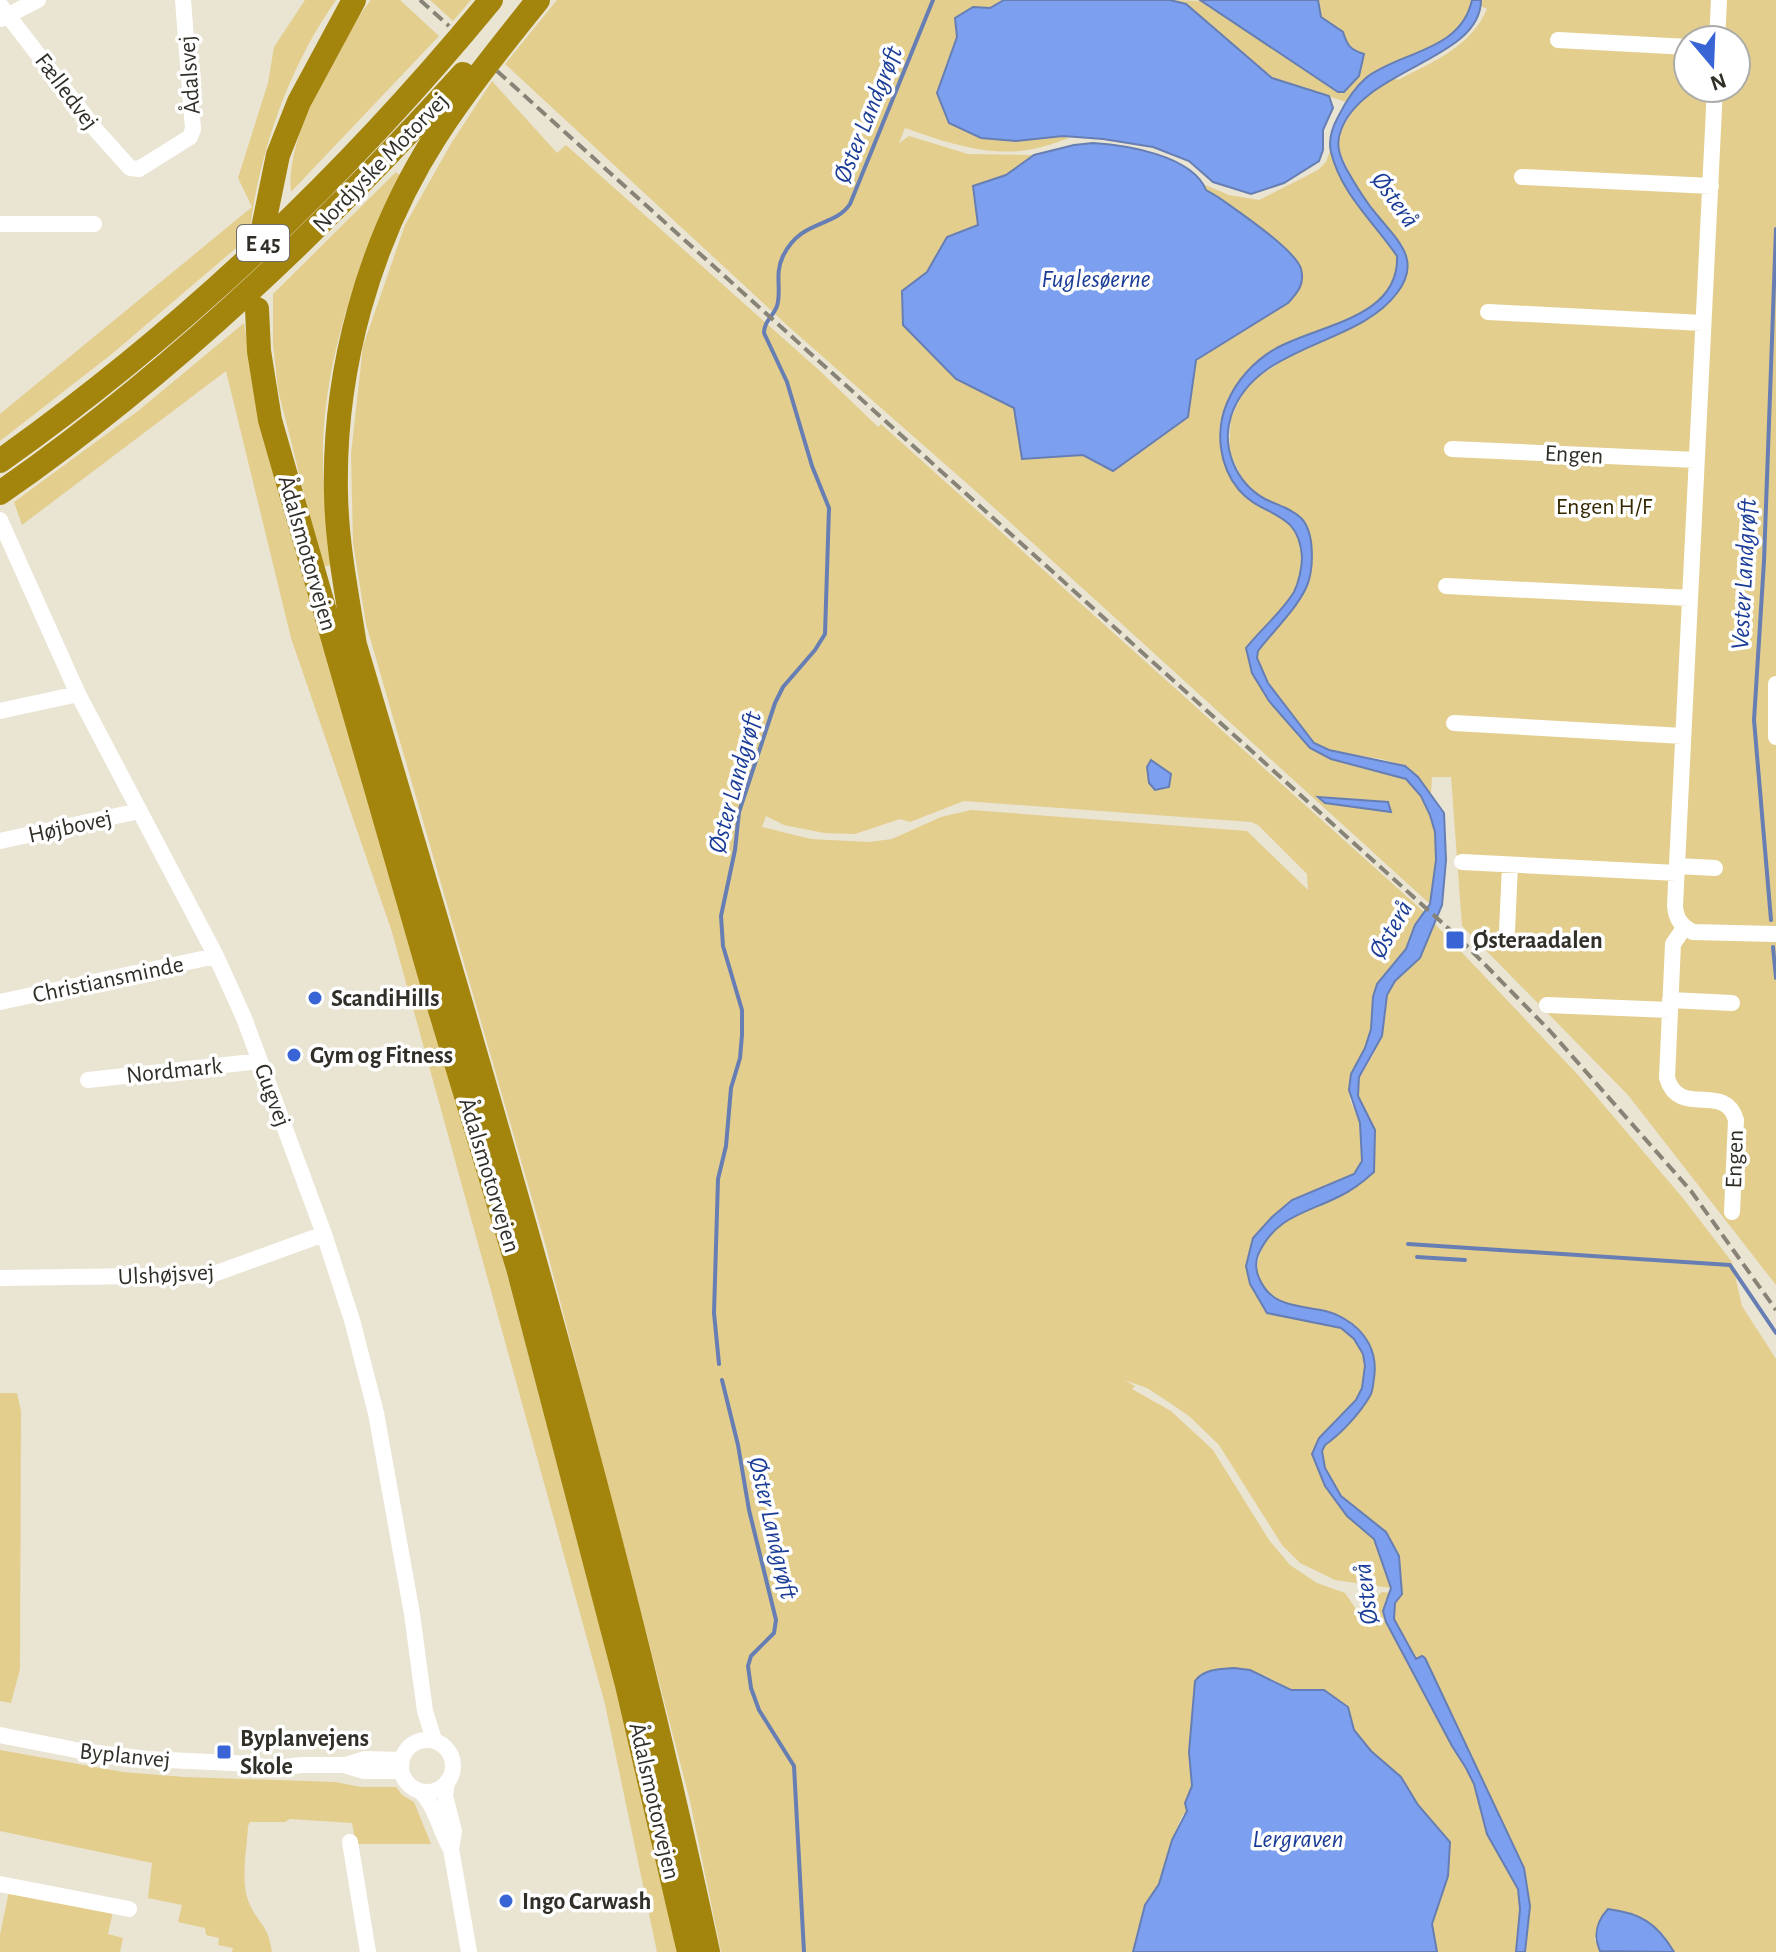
<svg xmlns="http://www.w3.org/2000/svg" width="1776" height="1952" font-family="'Alegreya Sans',sans-serif">
  <style>
    .green { fill: #e3ce8e; fill-rule: evenodd }
    .water { fill: #7ca0ef; stroke: #667eb3; stroke-width: 2 }
    .lines { fill: none; stroke-linecap: round; stroke-linejoin: round }
    .stream { stroke: #667eb3; stroke-width: 4 }
    .minor { stroke: #fff; stroke-width: 16 }
    .highway { stroke: #a3840c; stroke-width: 24 }
    .rail { stroke: #878377; stroke-width: 4; stroke-dasharray: 12 6; stroke-linecap: butt }
    .poi-dot { fill: #3864d5; stroke: #fff; stroke-width: 3 }
    .labels { text-anchor: middle; stroke-width: 7; stroke-linejoin: round; paint-order: stroke }
    .shield { fill: #fff; stroke: #6f6d68; stroke-width: 2 }
    .shield-label { font-size: 22px; font-weight: bold; fill: #312f28 }
    .street-label { font-size: 24px; fill: #312f28; stroke: #fff }
    .park-label { font-size: 24px; fill: #342800; stroke: #fff }
    .poi-label { font-size: 24px; font-weight: bold; fill: #312f28; stroke: #fff; text-anchor: start }
    .water-label { font-size: 26px; font-style: italic; fill: #1b3d97; stroke: #fff }
  </style>
  <rect width="100%" height="100%" fill="#eae4d3"/>
  <path class="green" d="M305,0H336C288,68 258,155 249,237L113,353L0,441V414L252,207L238,178L268,83L274,47Z
    M371,0H400L439,36L291,192C285,139 338,40 371,0Z
    M430,0H471L453,21Z
    M557,0H1004L990,8L973,7L957,37L937,93L1069,138C1057,142 1045,147 1033,149C990,158 945,142 905,128L899,143L909,136L968,154L1034,155L1006,175L973,186L978,225L947,237L927,272L902,291L956,379L1014,408L1022,459L1083,455L1112,471L1188,417L1196,360L1288,303L1300,265L1261,229L1206,190L1203,184L1229,195L1259,200L1318,170L1326,162L1330,151L1350,195L1397,256C1399,319 1317,326 1275,349C1254,361 1236,381 1227,402C1211,438 1222,452 1241,481C1245,487 1249,496 1254,501C1260,506 1269,508 1276,512C1303,530 1310,563 1294,592C1282,612 1261,629 1246,648C1253,664 1259,683 1268,698C1273,708 1319,752 1330,758C1340,764 1374,768 1389,772C1442,788 1441,860 1430,904L980,495L789,327L505,64Z
    M1170,0L1204,1L1337,92L1352,50L1346,44L1343,32L1321,17L1318,0H1472C1463,43 1416,51 1382,68C1366,76 1357,89 1346,102L1273,78L1186,4Z
    M1481,0H1776V1285L1628,1095L1462,926L1451,777H1432L1431,793C1403,757 1387,761 1345,753C1335,751 1324,749 1315,743C1300,733 1255,669 1257,650L1304,592L1310,542L1243,481L1229,450L1231,418L1246,387L1258,377L1290,356L1366,320L1399,291L1406,275L1407,260L1403,246L1358,190L1337,146L1341,130L1361,99L1393,77L1398,80C1432,62 1471,47 1487,9L1481,6ZM1688,40H1736V88H1688Z
    M492,81L557,153L566,145L820,371L878,427L881,424L1424,912L1415,925L1406,949L1376,984L1373,997L1371,1029L1365,1048L1351,1074L1350,1100L1360,1123L1362,1161L1355,1174L1292,1200L1246,1266L1267,1313C1288,1317 1322,1318 1340,1328C1349,1332 1356,1341 1361,1350C1379,1387 1342,1416 1319,1438L1325,1486L1347,1516L1374,1538L1391,1588L1335,1580L1300,1563L1282,1545L1219,1445L1189,1416L1167,1401L1147,1388L1124,1380L1135,1386L1132,1389L1171,1411L1213,1450L1269,1540L1290,1565L1317,1583L1345,1593L1356,1609L1363,1608L1382,1592L1402,1594L1399,1556L1386,1532L1341,1496L1325,1468L1322,1450L1325,1445L1337,1436L1376,1366L1340,1316C1318,1311 1294,1311 1275,1299C1238,1275 1266,1230 1295,1214C1317,1202 1340,1196 1362,1183L1375,1130L1358,1096L1360,1077L1373,1055L1384,1024L1387,995L1395,981L1407,972L1434,923L1578,1075L1682,1197L1732,1262L1742,1306L1776,1359V1952H1674L1664,1935L1654,1928L1594,1938L1601,1952H1437L1432,1924L1448,1876L1450,1841L1418,1805L1401,1777L1371,1751L1354,1730L1347,1706L1324,1690H1291L1266,1676L1234,1668L1200,1674L1189,1752L1192,1786L1188,1793L1187,1811L1182,1816L1172,1840L1159,1884L1145,1905L1133,1952H721L690,1801L546,1247L366,624L353,543L351,454L363,346L405,225L452,142ZM964,801L1251,822L1258,825L1307,874L1308,890L1247,831L971,810L941,817L892,839L869,842L811,839L762,827L766,816L784,825L824,833L855,834L900,819L910,822Z
    M396,172L401,176C359,260 327,349 323,443C322,484 327,525 331,565L323,567L278,390L273,344V294Z
    M244,323L259,409L284,513L494,1225L629,1737L678,1952H657L605,1704L392,932L291,638L226,371L22,525L14,502L138,411Z
    M0,1393H17L21,1411L20,1669L11,1703L0,1701Z
    M0,1750L123,1772L184,1777L335,1782L361,1787H396L402,1795L414,1802L431,1844H356L352,1823L290,1819L285,1822H250L248,1826C247,1850 239,1885 251,1907C262,1928 268,1925 272,1952H232L233,1948L218,1945L219,1938L206,1935L205,1928L178,1922L182,1905L148,1898L152,1863L0,1831Z
    M9,1891L113,1911L108,1934L123,1938L120,1952H0V1935Z"/>
  <path class="water" d="M1004,0H1170L1186,4L1272,78L1329,96L1333,108L1323,130V150L1319,161L1284,183L1251,194L1213,182L1189,161L1153,147L1103,139L1063,136L1016,141L981,138L949,123L937,93L957,37L955,18L973,7L990,8Z
    M1200,0H1318L1321,17L1343,32C1347,45 1350,50 1364,54L1359,76L1344,92H1338Z
    M1472,0H1481C1481,60 1364,68 1341,130C1335,145 1340,157 1347,170C1356,186 1365,201 1377,215C1398,241 1422,260 1397,293C1357,347 1255,343 1231,416C1221,448 1236,483 1265,499C1277,505 1293,509 1302,519C1315,534 1314,571 1306,588C1295,611 1273,631 1258,651L1257,658L1268,683L1314,743L1329,750L1405,766L1418,777L1444,813L1446,860L1442,905L1420,958L1395,981L1387,995L1382,1036L1359,1077L1358,1096L1375,1130L1374,1172C1364,1181 1353,1190 1340,1196C1307,1213 1275,1216 1258,1255C1255,1263 1256,1271 1259,1278C1275,1316 1315,1301 1343,1318C1366,1331 1378,1352 1374,1378C1373,1384 1373,1391 1370,1396C1360,1413 1342,1433 1325,1445L1322,1451L1325,1468L1341,1496L1386,1532L1399,1556L1402,1594L1395,1603L1394,1619L1416,1659L1422,1656L1425,1658L1524,1868L1530,1906L1525,1952H1516L1520,1909L1518,1889L1487,1834L1474,1784L1466,1768L1452,1746L1386,1622L1383,1611L1391,1588L1374,1539L1347,1516L1325,1486L1312,1454L1319,1438L1356,1400L1362,1388L1365,1366L1363,1354L1354,1339L1341,1328L1267,1313L1250,1284L1246,1266L1253,1238L1272,1217L1292,1200L1354,1174L1362,1161L1360,1123L1349,1090L1351,1074L1365,1048L1371,1029L1373,997L1377,984L1406,949L1415,925L1430,904L1436,860L1435,832L1430,815L1421,796L1406,779L1331,759L1310,748L1269,701L1252,673L1246,648C1261,629 1282,612 1294,592C1299,582 1302,567 1302,557C1299,509 1263,518 1239,490C1219,466 1215,431 1227,403C1236,381 1254,361 1275,349C1316,325 1400,319 1397,256C1374,222 1341,194 1331,152C1328,140 1332,128 1338,117C1345,103 1355,87 1367,77C1402,51 1461,51 1472,0Z
    M1093,143C1125,145 1192,155 1206,190L1218,197C1236,210 1296,250 1301,269C1305,284 1298,292 1288,303L1196,360L1188,417L1113,471L1083,455L1022,459L1014,408L956,379L903,325L902,291L927,272L947,237L978,225L973,186L1006,175L1034,155L1074,145Z
    M1151,760L1171,774L1169,787L1155,790L1149,783L1147,767Z
    M1318,797L1388,802L1391,812L1325,803Z
    M1234,1668L1250,1670L1291,1690H1324L1348,1707L1354,1730L1371,1751L1401,1777L1418,1805L1450,1842L1448,1876L1432,1924L1437,1952H1133L1145,1905L1159,1884L1172,1840L1187,1811L1185,1803L1192,1786L1189,1752L1195,1681C1204,1669 1220,1669 1234,1668Z
    M1608,1909C1640,1913 1657,1923 1674,1952L1600,1951C1593,1935 1596,1922 1608,1909Z"/>
  <g class="lines">
    <path class="stream" d="M1771,920L1754,720L1764,561L1776,229
      M1773,947L1776,978
      M1408,1244L1730,1265L1776,1333
      M1417,1257L1465,1260
      M719,1364L714,1313L718,1179L726,1146L731,1088L740,1058L742,1035V1010L723,946L721,916L735,850L739,812L775,703L783,687L815,650L825,634L829,508L812,466L787,382L764,333C764,321 773,317 777,306C782,290 774,274 783,256C801,219 834,228 850,204L933,0
      M722,1380L738,1445L749,1510L776,1620L774,1633L751,1656L748,1666L751,1688L759,1710L794,1766L804,1952"/>
    <path class="minor" d="M0,5L96,130L130,168L139,169L190,137L193,129L183,0
      M1,19L38,0
      M1558,40L1688,47
      M1717,40L1719,0
      M1715,88L1675,906C1676,919 1681,926 1693,932L1776,934
      M1522,177L1711,186
      M0,224H94
      M1488,312L1703,323
      M1452,449L1696,460
      M0,520L78,694L216,956L244,1018L324,1234L352,1320L376,1413L412,1614L425,1711L434,1740
      M1446,586L1690,598
      M1776,684V737
      M0,711L78,694
      M1454,723L1683,736
      M0,841L139,811
      M1462,862L1677,873
      M1677,866L1715,868
      M1684,928L1673,944L1667,1078C1679,1119 1725,1081 1736,1120L1732,1212
      M1507,931L1510,865
      M1670,1000L1732,1003
      M0,1002L216,956
      M1547,1005L1670,1010
      M88,1080L260,1061
      M0,1278L211,1275L324,1234
      M0,1735L81,1751L147,1759L252,1764L272,1769L301,1765H346L365,1759L401,1760
      M401 1766a26 26 0 1 1 52 0a26 26 0 1 1-52 0Z
      M347,1766L364,1771H401
      M447,1782L445,1796L454,1831L451,1849L469,1952
      M420,1791C437,1807 439,1830 451,1849
      M350,1842L368,1952
      M0,1884L129,1909"/>
    <path class="highway" d="M538,0C503,44 467,88 436,136C369,240 333,371 336,494C337,545 347,595 355,645C483,1077 614,1510 708,1952
      M263,228L278,155L299,102L354,0
      M257,309L259,351L270,420L434,990L518,1268L627,1685L689,1952
      M0,461C183,331 349,173 491,0
      M0,493C171,374 323,229 463,74"/>
    <path class="rail" d="M420,0L449,26
      M497,71L1458,937L1550,1031L1691,1191L1776,1310"/>
  </g>
  <g class="poi-dot">
    <rect x="1445" y="930" width="20" height="20" rx="4"/>
    <circle cx="315" cy="998" r="8"/>
    <circle cx="294" cy="1055" r="8"/>
    <rect x="216" y="1744" width="16" height="16" rx="4"/>
    <circle cx="506" cy="1901" r="8"/>
  </g>
  <g class="labels">
    <rect class="shield" x="237" y="225" width="52" height="36" rx="6"/>
    <g class="shield-label">
      <text x="263" y="251">E 45</text>
    </g>
    <g class="street-label">
      <text transform="translate(189 75) rotate(-94)" y="8">Ådalsvej</text>
      <text transform="translate(67 91) rotate(53)" y="8">Fælledvej</text>
      <text transform="translate(380 162) rotate(-46)" y="8">Nordjyske Motorvej</text>
      <text transform="translate(1574 454) rotate(3)" y="8">Engen</text>
      <text transform="translate(308 553) rotate(74)" y="8">Ådalsmotorvejen</text>
      <text transform="translate(70 826) rotate(-12)" y="8">Højbovej</text>
      <text transform="translate(108 979) rotate(-12)" y="8">Christiansminde</text>
      <text transform="translate(174 1070) rotate(-6)" y="8">Nordmark</text>
      <text transform="translate(273 1095) rotate(70)" y="8">Gugvej</text>
      <text transform="translate(1734 1159) rotate(-88)" y="8">Engen</text>
      <text transform="translate(490 1175) rotate(73)" y="8">Ådalsmotorvejen</text>
      <text transform="translate(166 1274) rotate(-3)" y="8">Ulshøjsvej</text>
      <text transform="translate(125 1755) rotate(6)" y="8">Byplanvej</text>
      <text transform="translate(655 1801) rotate(77)" y="8">Ådalsmotorvejen</text>
    </g>
    <g class="park-label">
      <text x="1604" y="514">Engen H/F</text>
    </g>
    <g class="poi-label">
      <text x="1473" y="948">Østeraadalen</text>
      <text x="331" y="1006">ScandiHills</text>
      <text x="310" y="1063">Gym og Fitness</text>
      <text x="240" y="1746">Byplanvejens<tspan x="240" dy="28">Skole</tspan></text>
      <text x="522" y="1909">Ingo Carwash</text>
    </g>
    <g class="water-label">
      <text transform="translate(867 114) rotate(-68)" y="9">Øster Landgrøft</text>
      <text transform="translate(1396 199) rotate(54)" y="9">Østerå</text>
      <text x="1096" y="287">Fuglesøerne</text>
      <text transform="translate(1743 574) rotate(-87)" y="9">Vester Landgrøft</text>
      <text transform="translate(734 782) rotate(-75)" y="9">Øster Landgrøft</text>
      <text transform="translate(1390 929) rotate(-60)" y="9">Østerå</text>
      <text transform="translate(774 1528) rotate(77)" y="9">Øster Landgrøft</text>
      <text transform="translate(1365 1594) rotate(-97)" y="9">Østerå</text>
      <text x="1298" y="1847">Lergraven</text>
    </g>
  </g>
  <g transform="translate(1712 64) rotate(161)"><circle r="38" fill="#ffffff" stroke="#adaca9" stroke-width="2"/>
  <path d="M0-6L14 30L0 20L-14 30Z" fill="#3864d5"/>
  <text y="-12" font-size="22" font-weight="bold" text-anchor="middle" fill="#312f28">N</text>
  </g>
</svg>
